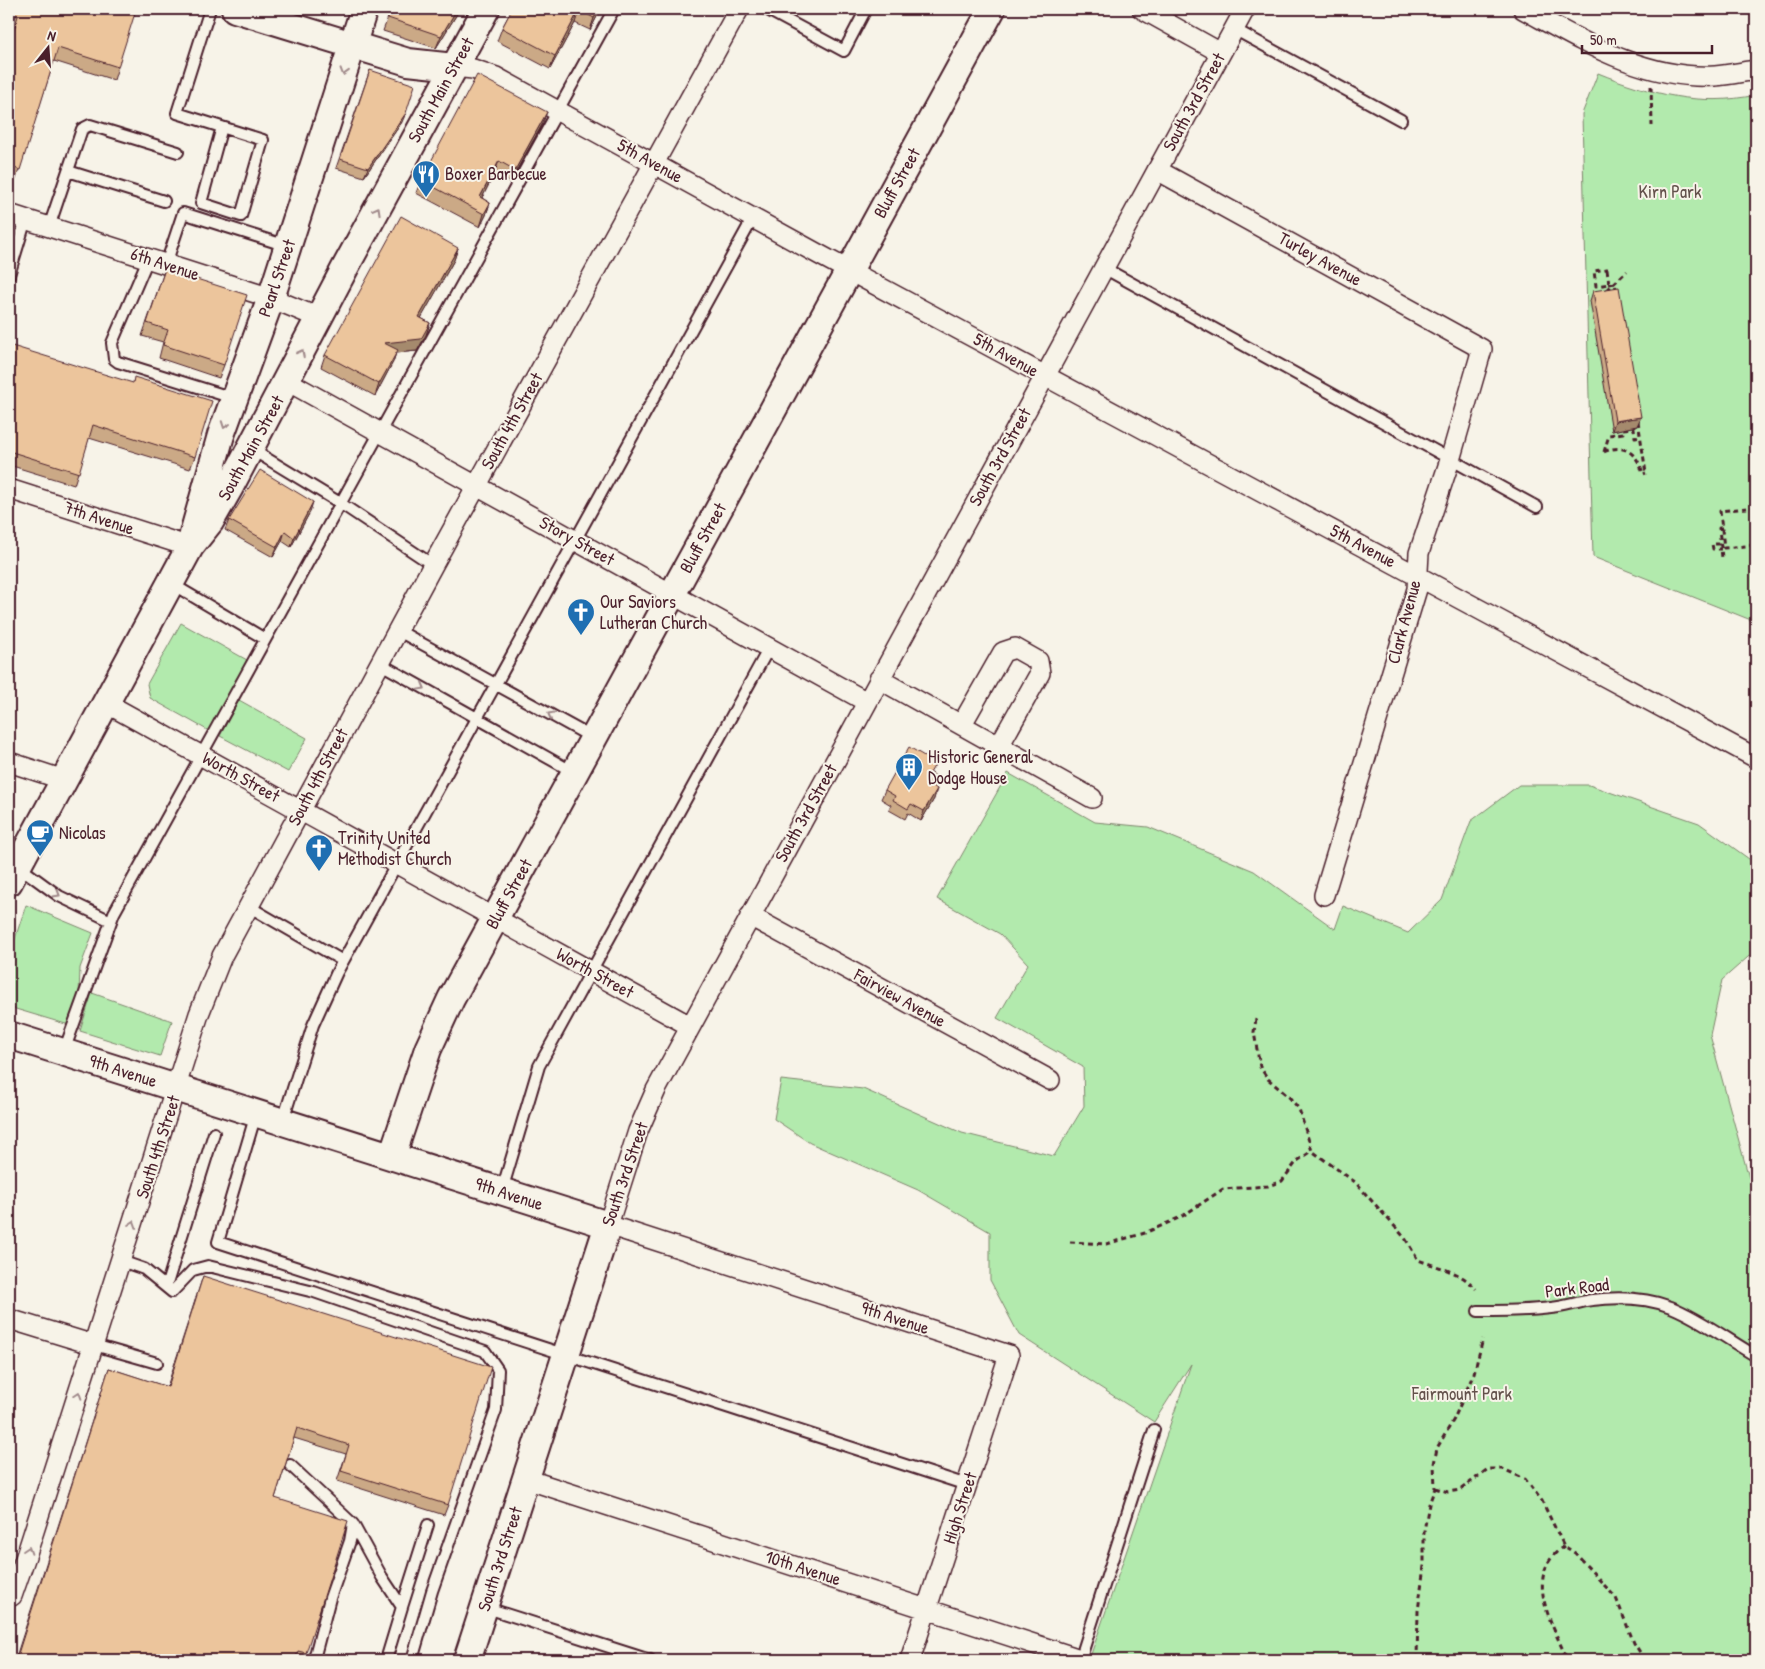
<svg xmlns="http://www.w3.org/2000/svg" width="1765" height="1669" font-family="'Patrick Hand',sans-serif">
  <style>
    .green { fill: #b2eaad; stroke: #7e846c }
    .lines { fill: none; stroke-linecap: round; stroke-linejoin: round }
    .service-casing { stroke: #4a1f2b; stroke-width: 14 }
    .minor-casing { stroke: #4a1f2b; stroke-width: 22 }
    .secondary-casing { stroke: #4a1f2b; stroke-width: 30 }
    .path { stroke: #4a1f2b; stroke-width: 3; stroke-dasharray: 5 4; stroke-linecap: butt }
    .service { stroke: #f7f3e8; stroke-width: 10 }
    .minor { stroke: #f7f3e8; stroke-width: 19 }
    .secondary { stroke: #f7f3e8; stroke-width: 26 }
    .wall { fill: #cba986; stroke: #4a1f2b }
    .shaded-wall { fill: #a58a6d; stroke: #4a1f2b }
    .building { fill: #ecc59c; stroke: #4a1f2b }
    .oneway { stroke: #a0898a }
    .labels { text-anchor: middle; stroke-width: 4; stroke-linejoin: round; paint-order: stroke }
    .street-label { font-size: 18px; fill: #4a1f2b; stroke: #f7f3e8 }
    .poi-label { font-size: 18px; fill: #4a1f2b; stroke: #f7f3e8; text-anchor: start }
    .park-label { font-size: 18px; fill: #64524c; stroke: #f7f3e8 }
  </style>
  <rect width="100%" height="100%" fill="#f7f3e8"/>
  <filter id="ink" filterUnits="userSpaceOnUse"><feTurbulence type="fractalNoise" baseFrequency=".02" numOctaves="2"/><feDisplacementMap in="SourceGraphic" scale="10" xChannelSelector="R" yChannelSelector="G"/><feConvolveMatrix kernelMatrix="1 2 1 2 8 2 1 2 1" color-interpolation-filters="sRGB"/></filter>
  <g filter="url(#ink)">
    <path class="green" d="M1598,73C1650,94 1700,107 1756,95V622L1593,557L1582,114Z
      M181,623L247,660L209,731L150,698L147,684Z
      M239,700L307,738L288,772L220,736Z
      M1008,773L1095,822L1148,827L1254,871L1335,929L1343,906L1408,933L1442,900L1471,821L1519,785H1589L1699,823L1756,864V950L1722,980L1710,1035L1749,1178L1756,1184V1660H1089L1191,1364L1154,1422L1019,1335L990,1280V1232L918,1190L810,1143L774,1119L781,1080L863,1089L962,1133L1054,1156L1084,1106L1083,1067L997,1018L1028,964L1000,934L937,899Z
      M26,905L93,933L80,968L79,996L69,1025L9,1007V957Z
      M92,993L172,1021L160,1056L80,1031Z"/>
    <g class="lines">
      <g class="service-casing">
        <path id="service" d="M210,9L177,113L263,140L241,216L201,203L222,127
          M766,9L844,51L866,9
          M1234,29L1401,120
          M68,171L164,201
          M49,227L82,129L90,125L178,152
          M148,259L112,343L114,359L118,362L233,398
          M166,264L183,213L287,246
          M1104,268L1537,507
          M9,275L26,219
          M251,449L340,503L433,565
          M172,584L265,639
          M397,630L593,738
          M379,663L575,773
          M18,866L59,896L111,921
          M248,906L343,961
          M64,1051L114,913L614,9
          M256,1114L218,1242L967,1485
          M283,1120L313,1025L337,972L753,218
          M502,1190L539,1066L769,648
          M121,1261L144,1269L172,1292L193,1270L208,1266L314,1292L485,1351L498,1370L496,1410L432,1591L412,1660
          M166,1287L214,1133
          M1478,1311C1503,1311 1526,1311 1551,1308C1564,1307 1578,1302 1592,1300C1617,1297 1647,1298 1671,1307C1701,1319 1728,1340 1756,1356
          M94,1345L157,1363
          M290,1465L353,1524L350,1541L330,1598L314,1659L316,1660
          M353,1524L382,1577L402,1607L386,1660
          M402,1607L428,1525
          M484,1607L650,1660
          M1080,1660L1154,1430"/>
      </g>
      <g class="minor-casing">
        <path id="minor" d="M1142,9L1221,53
          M1523,9C1582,41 1644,80 1715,76C1728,75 1742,72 1756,70
          M454,67L473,69L496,77L820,255L1756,758
          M1157,170L1482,349L1450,460L1419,553L1417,589L1324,895
          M9,214L271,298L319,318
          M287,381L867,702
          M9,489L190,547
          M879,679L1092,798
          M106,703L690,1026
          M962,724L1003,652L1015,648L1038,661L1040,673L999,746
          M9,762L64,780
          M750,916L1050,1080
          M9,1319L94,1345
          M526,1479L1080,1659
          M9,1595L12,1596L27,1553L199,1014L222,956L433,565L739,9
          M910,1660L1009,1355L608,1225L638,1131L656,1090L1245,9"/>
      </g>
      <g class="secondary-casing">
        <path id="secondary" d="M235,9L408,62L454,67
          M193,534L221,435L271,298L364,9
          M9,882L190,547L210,522L230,487L346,266L486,9
          M9,1035L608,1225L467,1660
          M392,1156L428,1049L451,999L992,9"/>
      </g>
      <path class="path" d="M1651,86L1652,126
        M1607,269L1609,284L1596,286L1594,271Z
        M1609,284L1615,283L1616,289
        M1607,290L1627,271
        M1638,421L1646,473
        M1604,452L1609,435L1623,433V429L1634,428L1635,437L1640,436
        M1604,452C1624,442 1638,454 1643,474L1646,473
        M1756,507L1720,511L1724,548L1756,545
        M1722,528H1719L1722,558
        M1720,544H1712L1713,549H1721
        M1256,1019L1254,1032L1260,1067L1268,1079L1290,1098L1299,1109L1312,1151L1355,1182L1405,1238L1418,1260C1437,1267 1462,1272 1476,1289
        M1070,1242L1106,1244L1145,1233L1181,1217L1223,1189L1268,1186L1282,1181L1297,1161L1312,1151
        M1435,1488L1448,1492L1460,1490L1488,1469H1503L1525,1479L1542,1501L1564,1546L1575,1553L1616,1598L1634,1643L1645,1660
        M1564,1546C1521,1577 1553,1623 1567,1660
        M1417,1660L1418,1611L1424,1566V1531L1429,1504L1435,1488L1434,1464L1437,1448L1454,1419L1474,1373L1483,1339"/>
      <use href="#service" class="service"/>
      <use href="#minor" class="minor"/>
      <use href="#secondary" class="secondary"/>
    </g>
    <path class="wall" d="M12,9H122L118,67L114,80L54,61L15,182L9,180V43L13,29L9,28V18Z
      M391,9H460L436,48L383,31Z
      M512,9H601L590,30L575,23L550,69L497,41L502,28Z
      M370,70L402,122L364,177L336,168Z
      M542,125L510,182L494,174L482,198L490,203L486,215L480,227L416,193L421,180Z
      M458,248L454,260L421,318L430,323L426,335L417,351L396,353L393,362L375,396L321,367L325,355Z
      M165,269L224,365L219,378L159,358L163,342L142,336Z
      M1593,291L1637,426L1612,431L1590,301Z
      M9,345L195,457L190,469L89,438L74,485L9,465Z
      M310,512L291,547L282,541L273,557L225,530L229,520Z
      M932,773L934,787V799L921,821L908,813L905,819L889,810L891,805L881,799L885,790Z
      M203,1276L448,1505L444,1515L337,1481L346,1454L294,1438L275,1498L306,1653L303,1660H15L109,1368L167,1387Z"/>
    <path class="shaded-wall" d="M457,9H460L436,48L441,36Z
      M599,9H601L590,30L594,18Z
      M579,10L575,23L550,69L555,56Z
      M547,112L542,125L510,182L515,170Z
      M406,113L402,122L364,177L368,168Z
      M499,161L494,174L476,210L480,197Z
      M490,203L486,215L480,227L484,214Z
      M458,248L454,260L415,329L419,317Z
      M430,323L426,335L417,351L396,353L393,362L375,396L379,384L384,343Z
      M1641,417L1637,426L1612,431L1615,421Z
      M313,502L310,512L291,547L294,538Z
      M285,531L282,541L273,557L277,547Z
      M937,789L934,799L921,821L924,811Z"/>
    <path class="building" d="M12,9H122L135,13L118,67L58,48L20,170L9,166V46L18,16L11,14Z
      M391,9H457L441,36L388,18Z
      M512,9H599L594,18L579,10L555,56L502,28Z
      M370,70L415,85L406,113L368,168L340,159Z
      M477,75L547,112L515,170L499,161L480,197L490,203L484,214L421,180Z
      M401,216L458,248L419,317L430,323L421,339L384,343L398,350L379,384L325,355Z
      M165,269L247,295L224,365L163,345L168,330L147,323Z
      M1619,287L1641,417L1615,421L1593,291Z
      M9,345L133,383L134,377L212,401L195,457L93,425L79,473L9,451Z
      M260,470L313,502L294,538L285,531L277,547L229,520Z
      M909,747L936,763L930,773L938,777L933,786L937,789L924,811L911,804L908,809L893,800L895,796L885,790Z
      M203,1276L491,1367L448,1505L341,1471L349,1445L297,1428L275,1498L348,1521L306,1653L298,1651L295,1660H16L109,1368L168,1387Z"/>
    <defs><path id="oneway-chevron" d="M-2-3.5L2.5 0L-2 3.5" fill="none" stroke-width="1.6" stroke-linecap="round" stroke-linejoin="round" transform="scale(1.25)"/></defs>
    <g class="oneway">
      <use href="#oneway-chevron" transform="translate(344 72) rotate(107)"/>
      <use href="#oneway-chevron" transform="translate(377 210) rotate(-61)"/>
      <use href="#oneway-chevron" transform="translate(301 353) rotate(-63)"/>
      <use href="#oneway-chevron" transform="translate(225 425) rotate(110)"/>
      <use href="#oneway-chevron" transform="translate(422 687) rotate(29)"/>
      <use href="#oneway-chevron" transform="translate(551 715) rotate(-151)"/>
      <use href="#oneway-chevron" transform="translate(57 894) rotate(31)"/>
      <use href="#oneway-chevron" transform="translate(133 1224) rotate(-72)"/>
      <use href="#oneway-chevron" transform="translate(78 1395) rotate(-72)"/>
      <use href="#oneway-chevron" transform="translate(28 1550) rotate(-72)"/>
    </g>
  </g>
  <defs>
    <g id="restaurant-pin" transform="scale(1.4375)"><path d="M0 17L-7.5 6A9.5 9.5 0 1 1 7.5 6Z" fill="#1f6fb2" stroke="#f7f3e8"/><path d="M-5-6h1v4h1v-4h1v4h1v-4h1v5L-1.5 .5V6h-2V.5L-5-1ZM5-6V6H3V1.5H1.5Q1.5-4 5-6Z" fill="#fff"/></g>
    <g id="church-pin" transform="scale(1.4375)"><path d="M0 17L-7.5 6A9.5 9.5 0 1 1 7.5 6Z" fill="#1f6fb2" stroke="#f7f3e8"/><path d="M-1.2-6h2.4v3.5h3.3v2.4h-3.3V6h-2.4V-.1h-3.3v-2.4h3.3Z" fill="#fff"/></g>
    <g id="building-pin" transform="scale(1.4375)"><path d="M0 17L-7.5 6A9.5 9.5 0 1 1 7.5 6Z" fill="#1f6fb2" stroke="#f7f3e8"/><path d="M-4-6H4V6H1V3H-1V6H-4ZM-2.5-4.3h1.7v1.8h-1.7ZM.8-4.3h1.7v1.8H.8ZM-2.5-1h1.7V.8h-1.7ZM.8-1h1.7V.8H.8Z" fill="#fff"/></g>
    <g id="cafe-pin" transform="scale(1.4375)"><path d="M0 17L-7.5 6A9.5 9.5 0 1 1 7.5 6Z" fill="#1f6fb2" stroke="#f7f3e8"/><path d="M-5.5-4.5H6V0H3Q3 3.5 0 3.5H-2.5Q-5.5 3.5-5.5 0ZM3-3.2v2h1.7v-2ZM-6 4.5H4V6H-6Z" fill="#fff"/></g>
  </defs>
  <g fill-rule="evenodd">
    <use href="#restaurant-pin" x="426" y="174"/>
    <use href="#church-pin" x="581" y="612"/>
    <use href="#building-pin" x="909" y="767"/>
    <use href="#cafe-pin" x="40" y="833"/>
    <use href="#church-pin" x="319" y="848"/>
  </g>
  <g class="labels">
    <g class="street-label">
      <text transform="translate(441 90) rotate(-61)" y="6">South Main Street</text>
      <text transform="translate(1194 102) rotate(-61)" y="6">South 3rd Street</text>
      <text transform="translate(650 161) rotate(29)" y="6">5th Avenue</text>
      <text transform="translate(897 183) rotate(-61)" y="6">Bluff Street</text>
      <text transform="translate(1320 259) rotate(29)" y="6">Turley Avenue</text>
      <text transform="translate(165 264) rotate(18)" y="6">6th Avenue</text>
      <text transform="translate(277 278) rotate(-71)" y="6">Pearl Street</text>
      <text transform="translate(1006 355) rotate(29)" y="6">5th Avenue</text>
      <text transform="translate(512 421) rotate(-61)" y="6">South 4th Street</text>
      <text transform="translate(251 448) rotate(-61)" y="6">South Main Street</text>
      <text transform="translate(1000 457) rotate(-61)" y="6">South 3rd Street</text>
      <text transform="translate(99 518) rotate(18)" y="6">7th Avenue</text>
      <text transform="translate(703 538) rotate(-61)" y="6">Bluff Street</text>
      <text transform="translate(577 541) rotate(29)" y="6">Story Street</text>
      <text transform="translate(1363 546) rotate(28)" y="6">5th Avenue</text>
      <text transform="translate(1404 622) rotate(-75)" y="6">Clark Avenue</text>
      <text transform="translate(241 777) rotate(29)" y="6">Worth Street</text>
      <text transform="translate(318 777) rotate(-62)" y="6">South 4th Street</text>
      <text transform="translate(806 813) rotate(-61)" y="6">South 3rd Street</text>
      <text transform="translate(509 894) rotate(-61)" y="6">Bluff Street</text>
      <text transform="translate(595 973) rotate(29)" y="6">Worth Street</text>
      <text transform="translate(900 998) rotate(29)" y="6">Fairview Avenue</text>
      <text transform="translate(123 1071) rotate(18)" y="6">9th Avenue</text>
      <text transform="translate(158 1147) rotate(-72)" y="6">South 4th Street</text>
      <text transform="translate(625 1174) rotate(-71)" y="6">South 3rd Street</text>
      <text transform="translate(509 1194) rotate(18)" y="6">9th Avenue</text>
      <text transform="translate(1577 1288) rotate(-7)" y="6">Park Road</text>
      <text transform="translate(895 1318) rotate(18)" y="6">9th Avenue</text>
      <text transform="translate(960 1508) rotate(-72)" y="6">High Street</text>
      <text transform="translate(500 1559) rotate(-72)" y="6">South 3rd Street</text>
      <text transform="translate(803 1568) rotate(18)" y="6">10th Avenue</text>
    </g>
    <g class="poi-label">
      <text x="445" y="180">Boxer Barbecue</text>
      <text x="600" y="608">Our Saviors<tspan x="600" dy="21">Lutheran Church</tspan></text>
      <text x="928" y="763">Historic General<tspan x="928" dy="21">Dodge House</tspan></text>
      <text x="59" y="839">Nicolas</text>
      <text x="338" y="844">Trinity United<tspan x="338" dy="21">Methodist Church</tspan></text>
    </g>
    <g class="park-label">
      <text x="1670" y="198">Kirn Park</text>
      <text x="1462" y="1400">Fairmount Park</text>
    </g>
  </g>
  <rect width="1765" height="1669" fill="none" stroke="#f7f3e8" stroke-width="30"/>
  <rect x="15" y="15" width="1735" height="1639" fill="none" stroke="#4a1f2b" stroke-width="2" filter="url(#ink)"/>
  <g transform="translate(48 48) rotate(17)" stroke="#f7f3e8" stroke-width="4" paint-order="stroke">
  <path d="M0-4L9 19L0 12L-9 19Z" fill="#4a1f2b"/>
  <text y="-8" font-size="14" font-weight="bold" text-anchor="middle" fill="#4a1f2b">N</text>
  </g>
  <path d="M1582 45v8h130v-8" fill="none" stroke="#4a1f2b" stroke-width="2.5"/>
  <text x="1590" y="45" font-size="15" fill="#4a1f2b" stroke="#f7f3e8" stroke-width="4" paint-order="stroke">50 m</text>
</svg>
